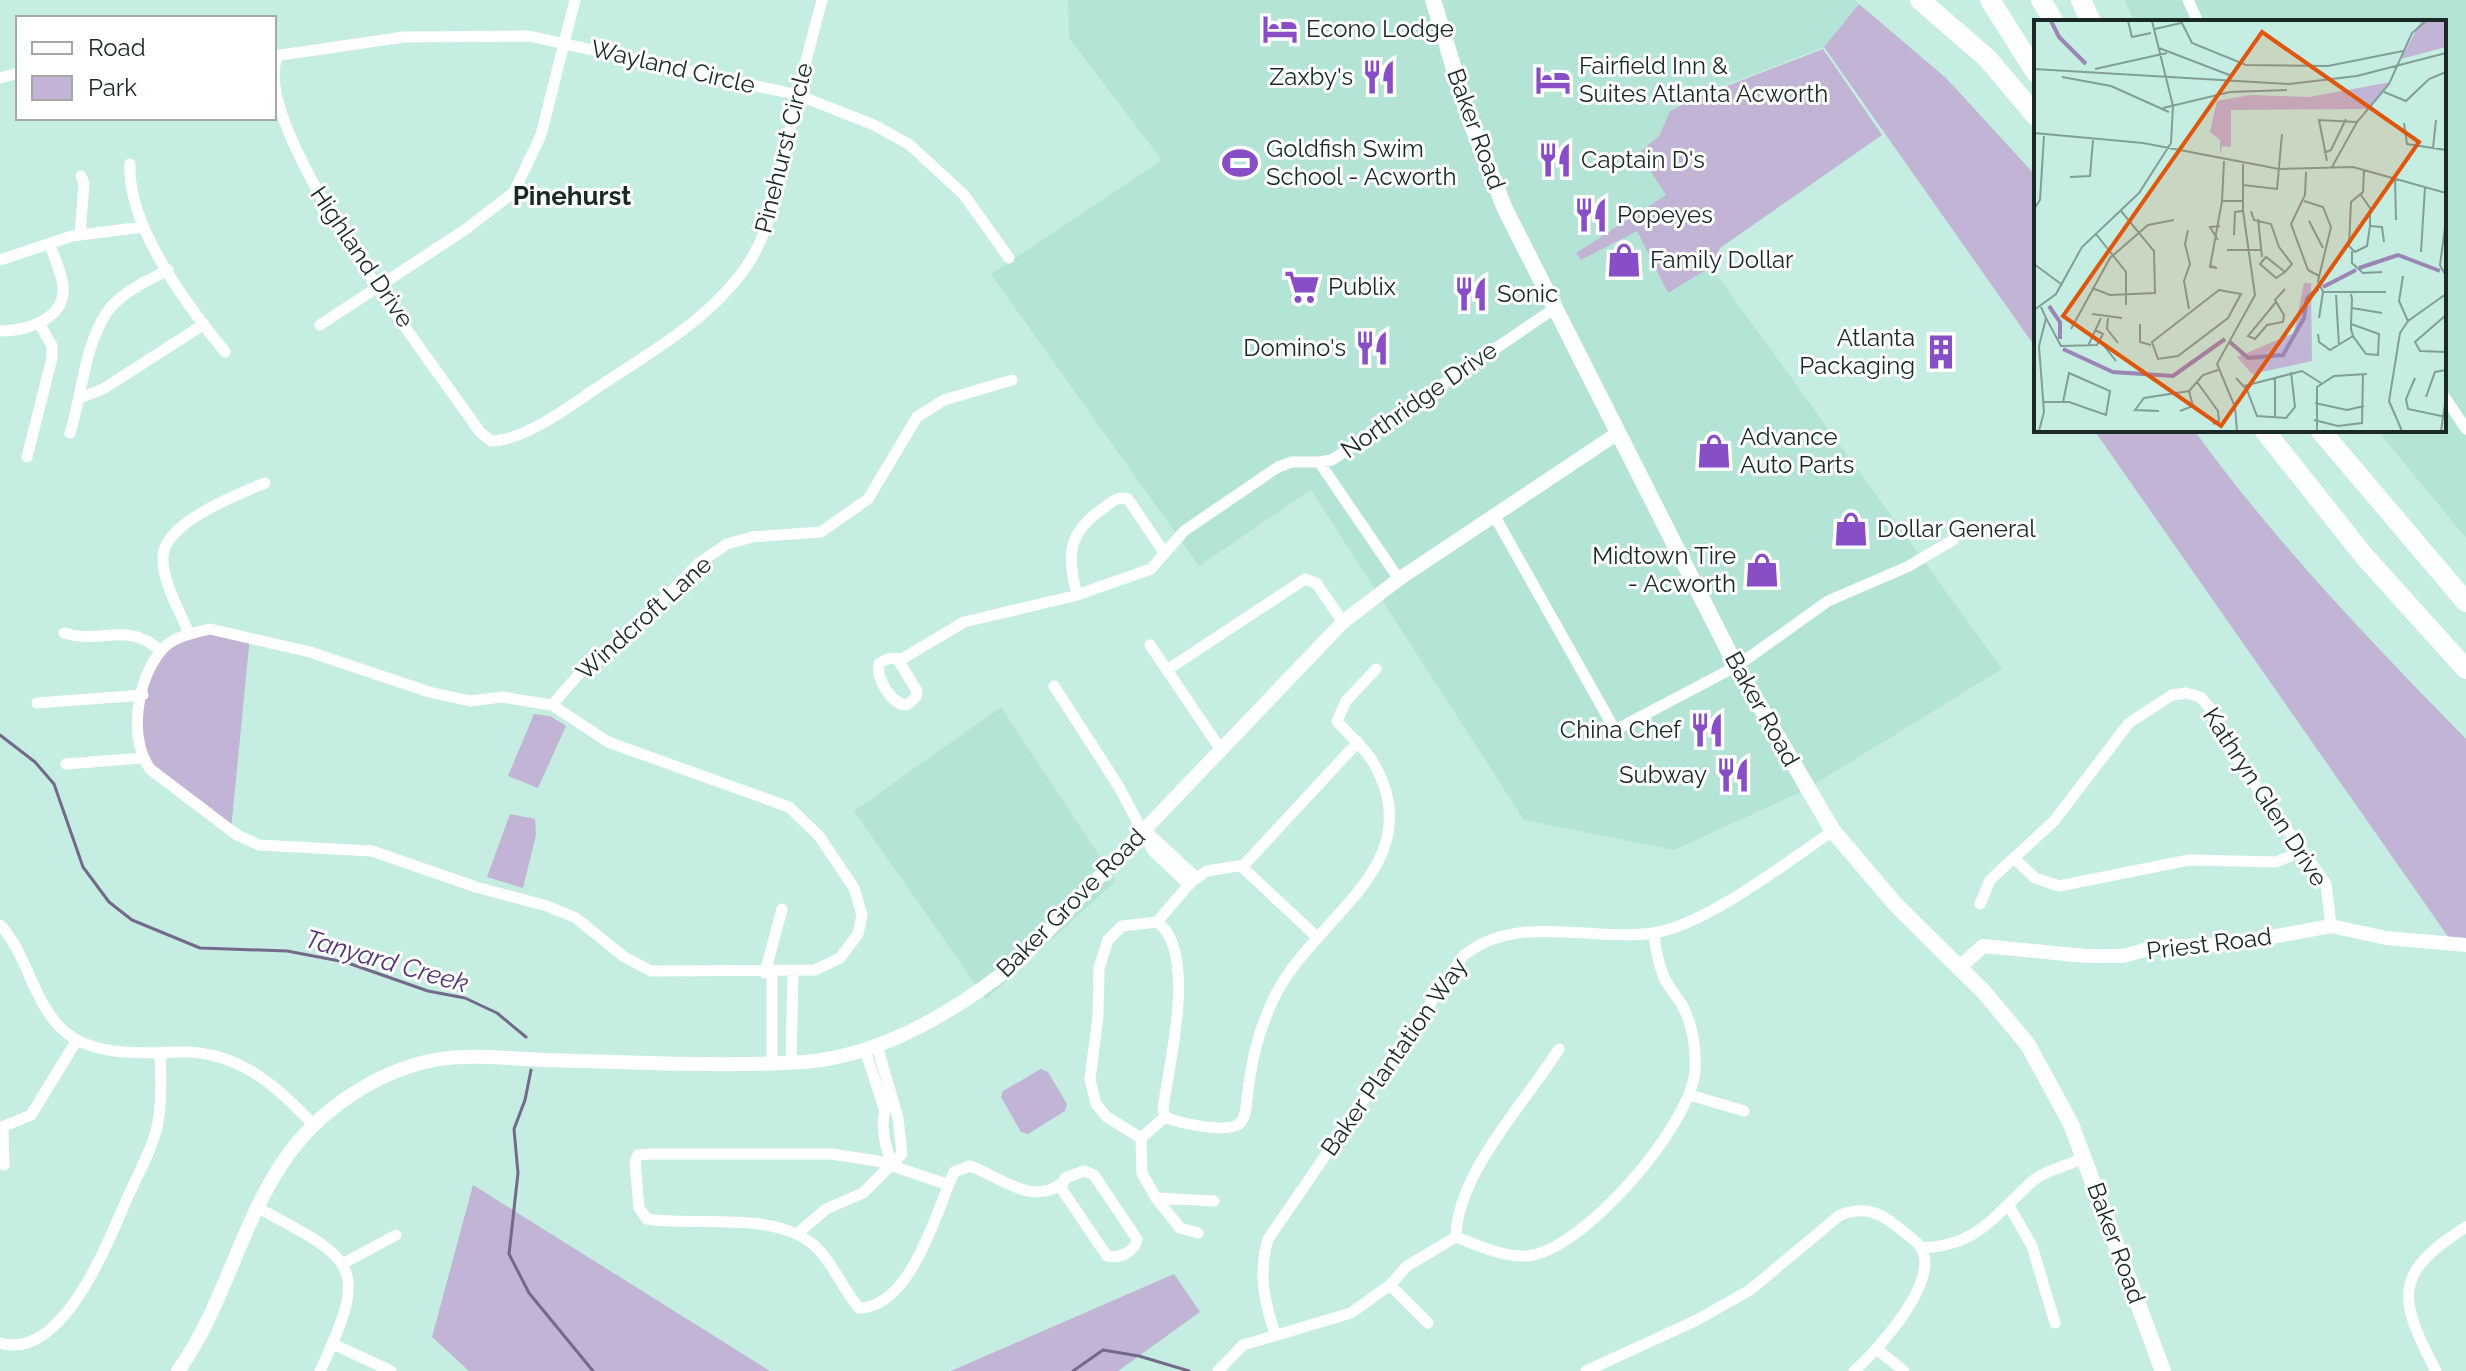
<svg xmlns="http://www.w3.org/2000/svg" width="2466" height="1371" font-family="Raleway,sans-serif">
  <style>
    .built { fill: #b3e4d6 }
    .green { fill: #c1b4d4 }
    .lines { fill: none; stroke-linecap: round; stroke-linejoin: round }
    .stream { stroke: #736a8a; stroke-width: 3 }
    .minor { stroke: #fff; stroke-width: 11 }
    .tertiary { stroke: #fff; stroke-width: 14 }
    .secondary { stroke: #fff; stroke-width: 16 }
    .motorway { stroke: #fff; stroke-width: 20 }
    .labels { text-anchor: middle; stroke-width: 6; stroke-linejoin: round; paint-order: stroke }
    .poi-label { font-size: 24px; fill: #1a2925; stroke: #fff; text-anchor: start }
    .street-label { font-size: 24px; fill: #1a2925; stroke: #fff }
    .neighbourhood-label { font-size: 26px; font-weight: bold; fill: #1a2925; stroke: #fff }
    .water-label { font-size: 26px; font-style: italic; fill: #523673; stroke: #fff }
    .inset-river { fill: none; stroke: #9986b5; stroke-width: 4 }
    .inset-road { fill: none; stroke: #819f96; stroke-width: 2 }
    .view { fill: #de570d; fill-opacity: 0.15; stroke: #de570d; stroke-width: 4 }
    .inset-edge { fill: none; stroke: #1a2925; stroke-width: 4 }
  </style>
  <rect width="100%" height="100%" fill="#c6ede2"/>
  <path class="built" d="M1068,0H1855L1859,4L1824,47L1689,99L1670,111L1659,136L1666,195L1577,253L1581,260L1637,230L1668,293L1711,267L2002,669L1805,790L1674,850L1524,820L1311,490L1199,566L991,274L1162,160L1069,38Z
    M2125,0H2466V538L2377,430H2444V22H2134Z
    M1001,707L1116,881L986,999L854,811Z"/>
  <path class="green" d="M1859,4L1946,78L2036,176V348L1824,47Z
    M1823,49L1882,135L1720,248L1711,267L1668,293L1637,231L1581,260L1576,253L1666,195L1639,153L1659,136L1670,111L1691,100Z
    M2094,430H2194C2275,542 2370,641 2466,739V948H2456Z
    M226,633L250,636L231,830L142,758C143,716 137,648 189,634C200,631 215,633 226,633Z
    M534,714L550,716L566,726L538,788L508,776Z
    M510,814L535,819L536,835L523,888L487,877Z
    M1041,1069L1048,1072L1067,1104L1065,1111L1028,1134L1021,1132L1001,1097L1003,1091Z
    M473,1185L770,1371H469L432,1337Z
    M1174,1274L1200,1312L1118,1371H951Z"/>
  <g class="lines">
    <path class="stream" d="M0,735L35,762L54,784L83,867L109,902L132,920L200,948L287,951L345,962L428,991L465,998L497,1013L526,1037
      M531,1070L525,1100L514,1129L518,1173L509,1254L529,1293L593,1371
      M1073,1371L1103,1350L1139,1356L1189,1371"/>
    <path class="minor" d="M2188,0L2198,22
      M278,55C245,124 437,369 480,432L491,441C523,441 571,406 598,387C651,352 711,319 748,264C774,224 781,171 791,125C800,83 811,41 822,0
      M274,56L404,37L529,36L798,95L874,125L910,145L964,195L1009,258
      M0,78L18,73
      M130,164C127,226 187,305 225,352
      M80,235L84,183L81,176
      M0,260L72,236L143,227
      M320,325L466,229L514,192L541,135L575,0
      M0,331C27,331 66,319 63,286C61,271 54,258 50,244
      M2444,396L2466,429
      M80,398L103,389L204,324
      M70,433C82,395 84,346 107,312C120,293 148,280 168,270
      M27,457L52,358V346L39,323
      M1494,515L1615,730L1737,666L1828,601L1907,567L1953,540
      M1399,579L1319,462L1332,460L1555,308
      M1077,595C1066,554 1068,532 1105,507C1113,501 1118,496 1128,499L1163,551
      M210,629L310,652L429,692L470,701L502,697L552,705L608,742L789,807L819,836L854,888L862,915L858,934L840,958L815,970L651,971L623,956L576,918L547,906L476,887L372,851L259,845L237,835L150,769C128,737 137,682 160,652C171,637 193,633 210,629Z
      M64,633C102,645 126,620 161,651
      M189,634C180,611 162,582 163,557C163,523 238,494 265,483
      M1150,645L1221,750
      M897,658L917,691L916,697L907,705C892,705 876,679 879,664C887,657 892,658 902,659L964,622L1074,596L1151,569L1184,531L1278,467L1292,462H1319
      M1167,670L1305,579L1316,583L1343,622
      M1054,686L1119,787L1153,851L1189,885
      M37,703L143,695
      M552,705L579,674L614,649L699,563L727,544L752,537L821,532L868,499L917,417L944,400L1012,380
      M66,764L142,758
      M1148,833L1197,878
      M2014,858L2035,878L2059,886L2189,860L2276,862L2303,851
      M1242,867L1318,938
      M1980,904L1990,880L2054,821L2129,723L2172,695L2186,693L2200,697L2213,711L2231,751L2326,884L2331,926
      M1157,922L1191,882L1207,871L1244,865L1358,742
      M0,925C31,957 34,1017 77,1040C107,1056 147,1053 180,1052C239,1051 275,1085 314,1125
      M765,973L782,909
      M865,1050L885,1111C880,1125 886,1150 892,1164
      M772,1063V973
      M791,1063L793,971
      M1690,1095L1744,1111
      M1165,1117L1141,1138L1107,1117L1096,1104L1090,1079L1098,1016L1099,968L1108,940L1122,926L1157,922C1198,950 1169,1065 1163,1108L1165,1117C1179,1123 1230,1135 1241,1122C1246,1116 1246,1107 1247,1099C1251,1063 1257,1034 1273,1000C1310,918 1434,867 1373,762C1364,746 1349,736 1337,721L1346,701L1376,669
      M0,1128L31,1115L77,1040
      M3,1129L4,1165
      M1141,1138L1142,1173L1156,1198L1214,1201
      M1084,1171L1094,1175L1137,1239C1135,1252 1119,1259 1107,1256L1061,1188L1065,1178Z
      M949,1185L878,1161L831,1154H651L638,1155L635,1162L639,1208L647,1219C698,1227 777,1210 816,1247C833,1263 843,1290 859,1308C911,1308 936,1212 954,1172L970,1166C999,1176 1031,1206 1061,1184
      M1156,1198L1180,1228L1198,1233
      M2009,1206L2032,1246L2055,1323
      M258,1208C355,1260 371,1263 320,1371
      M798,1233L826,1209L863,1193L902,1154L898,1118L877,1046
      M1456,1237C1457,1173 1525,1103 1559,1049
      M1921,1248C1980,1245 1993,1216 2034,1180C2046,1170 2069,1165 2084,1158
      M342,1264L396,1235
      M1390,1285L1428,1323
      M1275,1334C1264,1300 1258,1274 1268,1239L1463,956C1517,912 1590,942 1653,933C1707,925 1786,862 1833,831
      M0,1343C62,1362 107,1244 126,1201C136,1177 151,1153 157,1127C162,1103 161,1078 160,1053
      M333,1344L391,1371
      M1878,1350L1904,1371
      M1218,1371L1243,1345L1351,1313L1390,1285L1407,1266L1456,1237C1476,1245 1504,1257 1526,1256C1582,1253 1692,1124 1695,1070C1696,1048 1693,1025 1682,1005C1676,995 1667,986 1663,975C1658,961 1655,947 1654,933
      M1586,1371L1697,1320L1750,1290L1840,1215C1862,1207 1878,1210 1896,1226C1904,1232 1914,1239 1920,1246C1943,1279 1877,1351 1854,1371
      M2436,1371C2398,1298 2392,1274 2466,1227"/>
    <path class="tertiary" d="M1959,968L1983,946L2086,956H2123L2156,947L2233,944L2331,926L2386,938L2466,945
      M178,1371C224,1307 240,1224 285,1159C319,1110 375,1072 434,1060C471,1053 511,1059 549,1060C634,1062 720,1067 805,1062C885,1055 961,1008 1022,958L1343,622L1399,579L1618,433"/>
    <path class="secondary" d="M1433,0L1469,118L1505,209L1734,662L1833,831L1897,906L1984,992L2028,1045L2071,1124L2163,1371"/>
    <path class="motorway" d="M1920,0L1988,59L2036,116
      M1990,0L2036,73
      M2041,0L2054,22
      M2081,0L2091,22
      M2264,430L2365,557L2466,669
      M2320,430L2466,602"/>
  </g>
  <defs>
    <g id="hotel-bare" transform="scale(2.76)"><path d="M-6-4.5h1.5V1H6V5H4.5V3h-9V5H-6ZM-4 0a1.8 1.8 0 1 1 3.6 0ZM.5 0V-2.5h3Q6-2.5 6 0Z" fill="#884ec5" stroke="#fff" stroke-width="2.5" paint-order="stroke"/></g>
    <g id="restaurant-bare" transform="scale(2.76)"><path d="M-5-6h1v4h1v-4h1v4h1v-4h1v5L-1.5 .5V6h-2V.5L-5-1ZM5-6V6H3V1.5H1.5Q1.5-4 5-6Z" fill="#884ec5" stroke="#fff" stroke-width="2.5" paint-order="stroke"/></g>
    <g id="stadium-bare" transform="scale(2.76)"><path d="M0-5a6.5 5 0 1 0 0 10a6.5 5 0 1 0 0-10ZM-3.5-1.8h7v3.6h-7Z" fill="#884ec5" stroke="#fff" stroke-width="2.5" paint-order="stroke"/></g>
    <g id="shop-bare" transform="scale(2.76)"><path d="M-5-2.5h2.3a2.7 3.5 0 0 1 5.4 0H5L5.5 6h-11ZM-1.5-2.5h3a1.5 2.3 0 0 0-3 0Z" fill="#884ec5" stroke="#fff" stroke-width="2.5" paint-order="stroke"/></g>
    <g id="supermarket-bare" transform="scale(2.76)"><path d="M-6-5.5h2.5l.6 2H6L4.5 2H-2.5L-4.4-4H-6ZM-1.5 3.2a1.3 1.3 0 1 0 .1 0ZM3 3.2a1.3 1.3 0 1 0 .1 0Z" fill="#884ec5" stroke="#fff" stroke-width="2.5" paint-order="stroke"/></g>
    <g id="building-bare" transform="scale(2.76)"><path d="M-4-6H4V6H1V3H-1V6H-4ZM-2.5-4.3h1.7v1.8h-1.7ZM.8-4.3h1.7v1.8H.8ZM-2.5-1h1.7V.8h-1.7ZM.8-1h1.7V.8H.8Z" fill="#884ec5" stroke="#fff" stroke-width="2.5" paint-order="stroke"/></g>
  </defs>
  <g fill-rule="evenodd">
    <use href="#hotel-bare" x="1280" y="29"/>
    <use href="#restaurant-bare" x="1379" y="77"/>
    <use href="#hotel-bare" x="1553" y="80"/>
    <use href="#restaurant-bare" x="1555" y="160"/>
    <use href="#stadium-bare" x="1240" y="163"/>
    <use href="#restaurant-bare" x="1591" y="215"/>
    <use href="#shop-bare" x="1624" y="260"/>
    <use href="#supermarket-bare" x="1302" y="287"/>
    <use href="#restaurant-bare" x="1471" y="294"/>
    <use href="#restaurant-bare" x="1372" y="348"/>
    <use href="#building-bare" x="1941" y="352"/>
    <use href="#shop-bare" x="1714" y="451"/>
    <use href="#shop-bare" x="1851" y="529"/>
    <use href="#shop-bare" x="1762" y="570"/>
    <use href="#restaurant-bare" x="1707" y="730"/>
    <use href="#restaurant-bare" x="1733" y="775"/>
  </g>
  <g class="labels">
    <g class="poi-label">
      <text x="1306" y="37">Econo Lodge</text>
      <text x="1579" y="74">Fairfield Inn &amp;<tspan x="1579" dy="28">Suites Atlanta Acworth</tspan></text>
      <text x="1353" y="85" text-anchor="end">Zaxby's</text>
      <text x="1266" y="157">Goldfish Swim<tspan x="1266" dy="28">School - Acworth</tspan></text>
      <text x="1581" y="168">Captain D's</text>
      <text x="1617" y="223">Popeyes</text>
      <text x="1650" y="268">Family Dollar</text>
      <text x="1328" y="295">Publix</text>
      <text x="1497" y="302">Sonic</text>
      <text x="1915" y="346" text-anchor="end">Atlanta<tspan x="1915" dy="28">Packaging</tspan></text>
      <text x="1346" y="356" text-anchor="end">Domino's</text>
      <text x="1740" y="445">Advance<tspan x="1740" dy="28">Auto Parts</tspan></text>
      <text x="1877" y="537">Dollar General</text>
      <text x="1736" y="564" text-anchor="end">Midtown Tire<tspan x="1736" dy="28">- Acworth</tspan></text>
      <text x="1681" y="738" text-anchor="end">China Chef</text>
      <text x="1707" y="783" text-anchor="end">Subway</text>
    </g>
    <g class="street-label">
      <text transform="translate(673 67) rotate(13)" y="8">Wayland Circle</text>
      <text transform="translate(1476 129) rotate(70)" y="8">Baker Road</text>
      <text transform="translate(784 148) rotate(-76)" y="8">Pinehurst Circle</text>
      <text transform="translate(362 257) rotate(56)" y="8">Highland Drive</text>
      <text transform="translate(1419 400) rotate(-35)" y="8">Northridge Drive</text>
      <text transform="translate(644 618) rotate(-42)" y="8">Windcroft Lane</text>
      <text transform="translate(1762 709) rotate(61)" y="8">Baker Road</text>
      <text transform="translate(2265 797) rotate(57)" y="8">Kathryn Glen Drive</text>
      <text transform="translate(1071 903) rotate(-45)" y="8">Baker Grove Road</text>
      <text transform="translate(2209 944) rotate(-7)" y="8">Priest Road</text>
      <text transform="translate(1394 1057) rotate(-55)" y="8">Baker Plantation Way</text>
      <text transform="translate(2116 1243) rotate(70)" y="8">Baker Road</text>
    </g>
    <g class="neighbourhood-label">
      <text x="572" y="205">Pinehurst</text>
    </g>
    <g class="water-label">
      <text transform="translate(387 961) rotate(16)" y="9">Tanyard Creek</text>
    </g>
  </g>
  <g transform="translate(2034 20)">
    <rect width="412" height="412" fill="#c6ede2"/>
    <path d="M387,1H412V27L367,39ZM357,62L336,89L197,90V127L188,126L186,135V120L176,112L183,81L216,75L275,77ZM270,263H277L278,341L218,354L203,337L260,313Z" fill="#c1b4d4"/>
    <path class="inset-river" d="M17,1L25,17L52,44M325,248L364,235L406,251M289,267L322,250M15,286L26,302V319M196,322L214,338L249,335L270,298L273,278L284,269M29,329L79,352L139,356L191,319"/>
    <path class="inset-road" d="M94,1L98,17L117,13M147,1L158,23L212,45L294,46L369,31M121,9L147,3M125,28L198,56M0,49L255,64L323,56L412,33M61,49L133,33M28,57L77,66L135,92M350,72L372,81L395,59L412,52M129,88L196,72L253,70M370,103L373,124L412,130M0,113L109,123L245,149L319,147L412,173M399,128L402,100M290,133L297,130L312,99M190,141L188,181H208M293,141L285,100L323,102M298,147L323,102L355,64L378,13L392,1M272,152L271,175L257,204L274,250L285,256M36,157L56,156L59,120M361,158L362,200M209,165L243,169L248,114M327,175L336,188V206L333,226L321,232L315,226L317,182L329,172L330,150M270,181L289,187L297,207L284,261L289,272H352M0,189L6,180L10,116M217,191L220,200L237,204L245,227L258,244L251,252L232,237L226,244L242,258L251,252M224,199L228,237M412,200L406,245L412,256M275,201L289,228M336,206L348,207L350,222M154,210L151,224L156,244L150,261L155,289M62,214L92,252V285M200,215L201,192L209,191M184,220L176,207L186,206M193,230H227M318,231V243L329,253L348,252M387,232L391,167M0,244L27,264M177,246L183,248L176,247L188,181M369,256L365,281L374,301M58,268L76,275L121,273L120,231L87,191M185,270L207,274L194,298L144,336L124,339L118,322ZM302,275L305,326M242,282L214,316L221,319L233,305L249,302L250,295L241,280L251,269M318,288L348,293M0,290L22,274L48,227L105,173L137,123L139,86L118,1M58,294L88,298M412,295L381,322L386,331L412,332M12,298L27,326L63,325L69,314L61,310M74,298L73,309L84,323M285,298L289,272M106,304V322L117,325M317,304L345,314L344,335L332,334L319,316L317,309V304L318,279L317,274M37,309L76,238L114,205L140,200M284,314L285,322L296,330L319,316M67,322L82,341M54,326L67,298M241,357V397M202,358L213,370L223,396L252,398L261,387L257,352M381,358L372,379L374,389L412,397M163,362L184,391L185,401L179,404M210,366L268,351L287,363M392,377L401,352L412,350M10,382H35L72,395L76,371L35,353L29,382M281,383L313,390L330,386M125,391L101,390L110,378L155,371L169,355L184,350M146,391L159,386L155,371M280,400L304,406L328,403L329,354M5,411L10,392L5,326L12,298L7,287M203,411L201,387L183,344L221,275L209,191V144M283,411V367L300,356L333,354M368,411L355,381L366,313L374,301L412,274M407,411L412,377"/>
    <path class="view" d="M228,12L385,122L187,406L29,296Z"/>
    <rect width="412" height="412" class="inset-edge"/>
  </g>
  <rect x="16" y="16" width="260" height="104" fill="#ffffff" stroke="#a3a9a8" stroke-width="2"/>
  <rect x="32" y="42" width="40" height="12" fill="#ffffff" stroke="#a3a9a8" stroke-width="2"/>
  <text x="88" y="56" font-size="24" fill="#1a2925">Road</text>
  <rect x="32" y="76" width="40" height="24" fill="#c1b4d4" stroke="#a3a9a8" stroke-width="2"/>
  <text x="88" y="96" font-size="24" fill="#1a2925">Park</text>
</svg>
